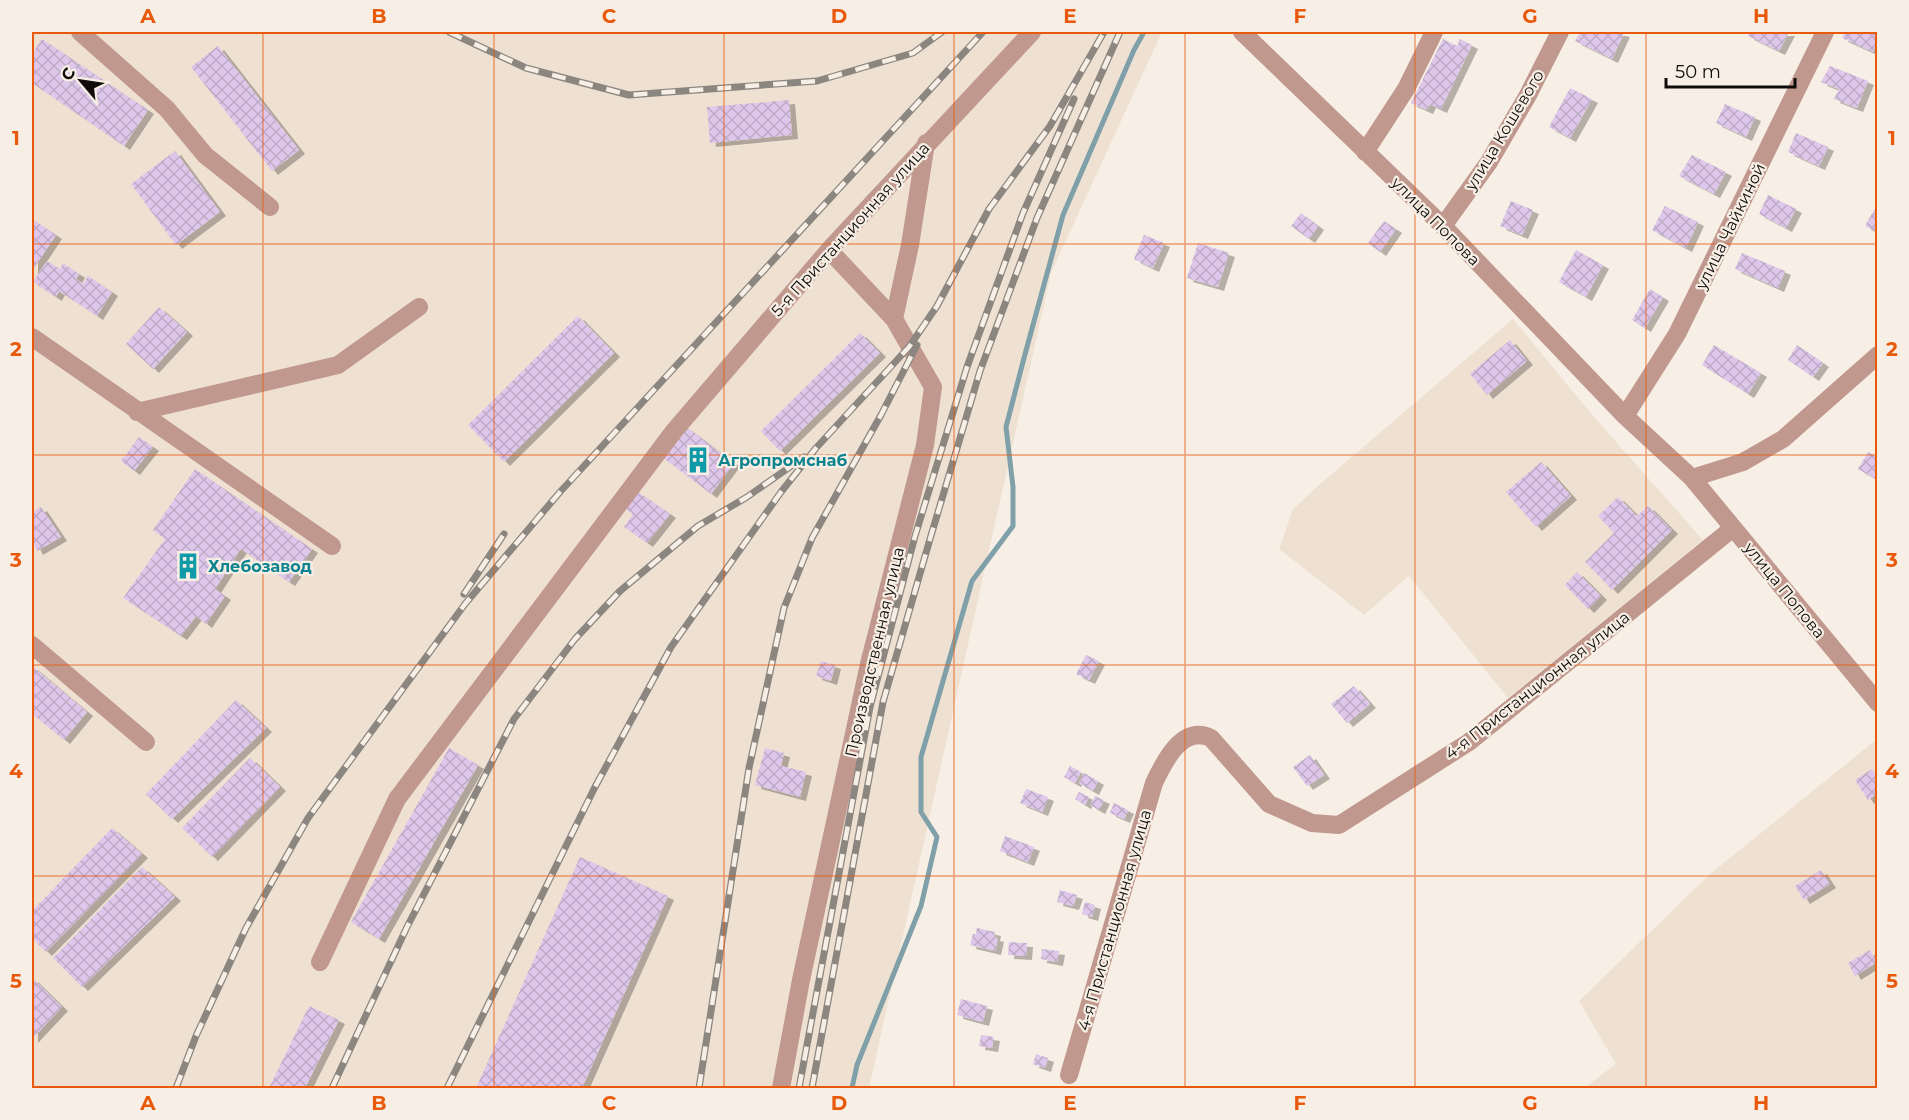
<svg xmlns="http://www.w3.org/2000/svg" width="1909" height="1120" font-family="Montserrat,sans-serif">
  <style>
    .built { fill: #efe1d2 }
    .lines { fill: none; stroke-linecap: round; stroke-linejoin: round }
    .stream { stroke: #7fa0a9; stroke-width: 5 }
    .building { fill: url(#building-cross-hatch); filter: url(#shadow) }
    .minor { stroke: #c0988e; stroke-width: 18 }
    .rail-casing { stroke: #8b867f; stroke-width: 7 }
    .rail { stroke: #f7efe5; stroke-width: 4.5; stroke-dasharray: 14; stroke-linecap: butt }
    .grid { fill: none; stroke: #e8590c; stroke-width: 1.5; stroke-opacity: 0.55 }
    .labels { text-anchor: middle; stroke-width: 4.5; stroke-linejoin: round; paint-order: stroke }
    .street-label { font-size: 16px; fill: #0f0c09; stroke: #f7efe5 }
    .culture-label { font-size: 16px; font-weight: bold; fill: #0d838f; stroke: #f7efe5; text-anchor: start }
    .neatline { fill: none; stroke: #e8590c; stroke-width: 2 }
    .grid-label { font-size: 20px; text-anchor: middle; font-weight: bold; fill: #e8590c }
  </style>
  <defs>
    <pattern id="building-cross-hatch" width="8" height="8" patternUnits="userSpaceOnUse" patternTransform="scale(1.5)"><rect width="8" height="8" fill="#dec7ea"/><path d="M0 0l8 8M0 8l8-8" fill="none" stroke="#bdaac7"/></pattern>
    <filter id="shadow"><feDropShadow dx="6" dy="4" stdDeviation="0" flood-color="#0004"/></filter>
  </defs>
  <rect width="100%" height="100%" fill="#f7efe5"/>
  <path class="built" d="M32,32H1162L1051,273L869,1088H32Z
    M1513,319L1594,417L1703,540L1508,698L1409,576L1364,615L1279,549L1293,509L1319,485Z
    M1877,739V1088H1584L1616,1064L1579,1001L1710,874Z"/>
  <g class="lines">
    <path class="stream" d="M852,1088L857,1065L921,906L937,837L921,812V757L972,581L1013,526V487L1006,427L1024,358L1063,215L1134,50L1144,32"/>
  </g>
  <path class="building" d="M1580,32H1620L1624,33L1612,59L1575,41Z
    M1750,32H1789L1779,51L1748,36Z
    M1845,32H1878V41L1873,52L1842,38Z
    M42,39L148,110L124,146L32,83V54Z
    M1443,39L1457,46L1460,39L1472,45L1441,109L1430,104L1427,110L1411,103Z
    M218,46L299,150L272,171L191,67Z
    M1830,66L1868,81L1857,108L1834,99L1839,89L1821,82Z
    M1570,88L1592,99L1570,138L1549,127Z
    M789,100L792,135L710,143L707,107Z
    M1725,104L1755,117L1746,137L1716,123Z
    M1796,133L1828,147L1819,166L1788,152Z
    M175,151L220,212L176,245L131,184Z
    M1692,155L1726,172L1714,194L1679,176Z
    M1768,195L1796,209L1786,228L1759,214Z
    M1511,201L1533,210L1522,235L1500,226Z
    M1878,203V232L1865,226Z
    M1665,206L1698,222L1686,248L1652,230Z
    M1301,213L1318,226L1309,239L1291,226Z
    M32,219L56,235L32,271Z
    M1384,221L1396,229L1380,252L1368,243Z
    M1144,235L1164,243L1153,268L1134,259Z
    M1198,243L1229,253L1218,287L1187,278Z
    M1576,250L1603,265L1586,297L1559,282Z
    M1742,253L1785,271L1778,288L1735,269Z
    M47,261L60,269L63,263L79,274L76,279L83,284L88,276L112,292L97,316L59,291L56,297L33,282Z
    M1650,289L1663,297L1645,328L1632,320Z
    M159,307L187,332L153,369L126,344Z
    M578,316L614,353L504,462L468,425Z
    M860,333L880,353L780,451L761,431Z
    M1510,340L1527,361L1487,395L1470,374Z
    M1714,345L1761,373L1748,394L1702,365Z
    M1797,345L1823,363L1813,377L1788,360Z
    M685,426L734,463L711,494L662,457Z
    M139,437L153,447L134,471L121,461Z
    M1868,452L1878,458V480L1858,469Z
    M1541,462L1571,496L1536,527L1506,492Z
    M195,469L312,549L289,582L241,549L215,589L225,596L206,624L196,616L181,636L123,598L165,539L153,530Z
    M638,492L670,514L647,543L624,527L633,514L626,509Z
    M1618,497L1637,516L1648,506L1672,530L1612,590L1585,562L1614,533L1598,516Z
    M41,507L61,537L37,551L32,541V513Z
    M1577,572L1601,596L1588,609L1565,585Z
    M1086,655L1099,661L1089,680L1076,674Z
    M821,661L835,665L831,681L816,676Z
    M32,666L87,712L64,740L32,714Z
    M1354,686L1370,704L1347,723L1331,704Z
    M236,700L266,728L172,819L146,794Z
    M449,748L478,765L379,939L351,922Z
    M765,748L784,753L781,766L806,772L800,797L755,785Z
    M1310,755L1324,775L1307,786L1293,767Z
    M250,758L280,787L212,857L182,828Z
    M1070,766L1081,772L1075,783L1064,777Z
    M1872,769L1878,777V793L1868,800L1855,780Z
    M1084,773L1098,781L1093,791L1079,783Z
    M1026,789L1048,797L1042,812L1020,803Z
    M1079,792L1089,797L1085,805L1075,799Z
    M1095,796L1104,800L1099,810L1090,805Z
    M1114,803L1128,810L1124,819L1110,813Z
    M112,828L142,854L46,952L32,938V911Z
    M1005,836L1034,847L1028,862L1000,851Z
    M580,857L668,896L582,1088H476Z
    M142,867L175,897L82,987L53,958Z
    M1821,870L1830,884L1804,900L1795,886Z
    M1060,890L1077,895L1073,906L1057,902Z
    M1085,902L1095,905L1092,917L1082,914Z
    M977,928L995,932L994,937L998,938L995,951L970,945L973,934H976Z
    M1009,942L1027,943L1026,956L1008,955Z
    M1042,949L1059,951L1057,962L1041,959Z
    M1870,950L1877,962L1855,976L1848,963Z
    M32,978L62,1007L32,1039Z
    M961,999L987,1006L983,1022L957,1015Z
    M309,1006L339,1020L305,1088H269Z
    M981,1035L994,1037L992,1048L979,1046Z
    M1036,1054L1048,1058L1045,1068L1033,1064Z"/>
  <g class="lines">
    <path class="minor" d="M80,32L167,109L205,155L270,207
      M1242,32L1443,226L1625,416L1692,478L1743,462L1783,439L1878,355
      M1365,152L1406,89L1434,32
      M1443,226L1489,162L1528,95L1560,32
      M894,319L910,245L926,143
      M32,337L332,546
      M137,412L338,365L419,307
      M1625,416L1677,334L1825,32
      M1692,478L1878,703
      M32,645L146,742
      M320,962L397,799L674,431L829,250L1032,32
      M1069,1075L1154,783C1164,762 1182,724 1211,738L1269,804L1312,823L1339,825L1469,742L1733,528
      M781,1088L801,980L869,664L925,445L933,387L894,319L829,250"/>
    <g class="rail-casing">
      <path id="rail" d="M449,32L526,68L629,95L817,81L913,53L942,32
        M464,594L504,534
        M176,1088L196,1036L246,928L308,818L465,604L560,492L983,32
        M332,1088L407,927L514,719L575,639L620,591L698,526L747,497L804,457
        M447,1088L595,787L671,647L781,492L816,448L909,347L937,306L989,209L1050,126L1104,32
        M699,1088L749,768L784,608L812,538L881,415L917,345
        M799,1088L870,707L915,536L967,367L1023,213L1074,99
        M812,1088L883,702L930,539L980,371L1037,218L1120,32"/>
    </g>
    <use href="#rail" class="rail"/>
  </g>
  <path class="grid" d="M263,32V1088M494,32V1088M724,32V1088M954,32V1088M1185,32V1088M1415,32V1088M1646,32V1088M32,244H1878M32,455H1878M32,665H1878M32,876H1878"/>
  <defs>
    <g id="building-bare" transform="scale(2.07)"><path d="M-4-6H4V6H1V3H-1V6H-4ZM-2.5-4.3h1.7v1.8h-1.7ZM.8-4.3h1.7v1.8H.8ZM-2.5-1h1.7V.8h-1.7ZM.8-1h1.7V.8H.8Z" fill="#0f9aa8" stroke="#f7efe5" stroke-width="2.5" paint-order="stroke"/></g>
  </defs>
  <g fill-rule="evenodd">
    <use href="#building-bare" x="698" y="460"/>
    <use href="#building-bare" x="188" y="566"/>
  </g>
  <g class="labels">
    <g class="street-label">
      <text transform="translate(1504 130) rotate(-59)" y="6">улица Кошевого</text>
      <text transform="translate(1436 221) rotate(45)" y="6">улица Попова</text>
      <text transform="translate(1730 226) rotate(-64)" y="6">улица Чайкиной</text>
      <text transform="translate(850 229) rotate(-48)" y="6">5-я Пристанционная улица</text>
      <text transform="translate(1785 590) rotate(51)" y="6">улица Попова</text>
      <text transform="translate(874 652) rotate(-77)" y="6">Производственная улица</text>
      <text transform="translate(1537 685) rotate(-38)" y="6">4-я Пристанционная улица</text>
      <text transform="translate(1114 920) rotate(-74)" y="6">4-я Пристанционная улица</text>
    </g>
    <g class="culture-label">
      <text x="718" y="466">Агропромснаб</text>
      <text x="208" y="572">Хлебозавод</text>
    </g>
  </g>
  <rect width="1909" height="1120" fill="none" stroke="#f7efe5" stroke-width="66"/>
  <g transform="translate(81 81) rotate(299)" stroke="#f7efe5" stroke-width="4.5" paint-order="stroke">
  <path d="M0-4.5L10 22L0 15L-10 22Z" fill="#0f0c09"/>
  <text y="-9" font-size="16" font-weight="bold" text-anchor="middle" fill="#0f0c09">С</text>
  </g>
  <path d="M1666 78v9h129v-9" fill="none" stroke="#0f0c09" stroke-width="3"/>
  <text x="1675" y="78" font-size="18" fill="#0f0c09" stroke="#f7efe5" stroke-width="4.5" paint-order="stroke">50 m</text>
  <rect x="33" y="33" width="1843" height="1054" class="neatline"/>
  <g class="grid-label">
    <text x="148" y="23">A</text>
    <text x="379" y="23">B</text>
    <text x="609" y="23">C</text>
    <text x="839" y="23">D</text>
    <text x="1070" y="23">E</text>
    <text x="1300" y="23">F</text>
    <text x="1530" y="23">G</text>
    <text x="1761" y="23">H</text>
    <text x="16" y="145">1</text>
    <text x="1892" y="145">1</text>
    <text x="16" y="356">2</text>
    <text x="1892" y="356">2</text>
    <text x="16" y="567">3</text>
    <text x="1892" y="567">3</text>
    <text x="16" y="778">4</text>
    <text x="1892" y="778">4</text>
    <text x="16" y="988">5</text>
    <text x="1892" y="988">5</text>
    <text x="148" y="1110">A</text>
    <text x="379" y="1110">B</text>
    <text x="609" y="1110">C</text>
    <text x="839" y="1110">D</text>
    <text x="1070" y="1110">E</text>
    <text x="1300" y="1110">F</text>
    <text x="1530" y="1110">G</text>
    <text x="1761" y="1110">H</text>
  </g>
</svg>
